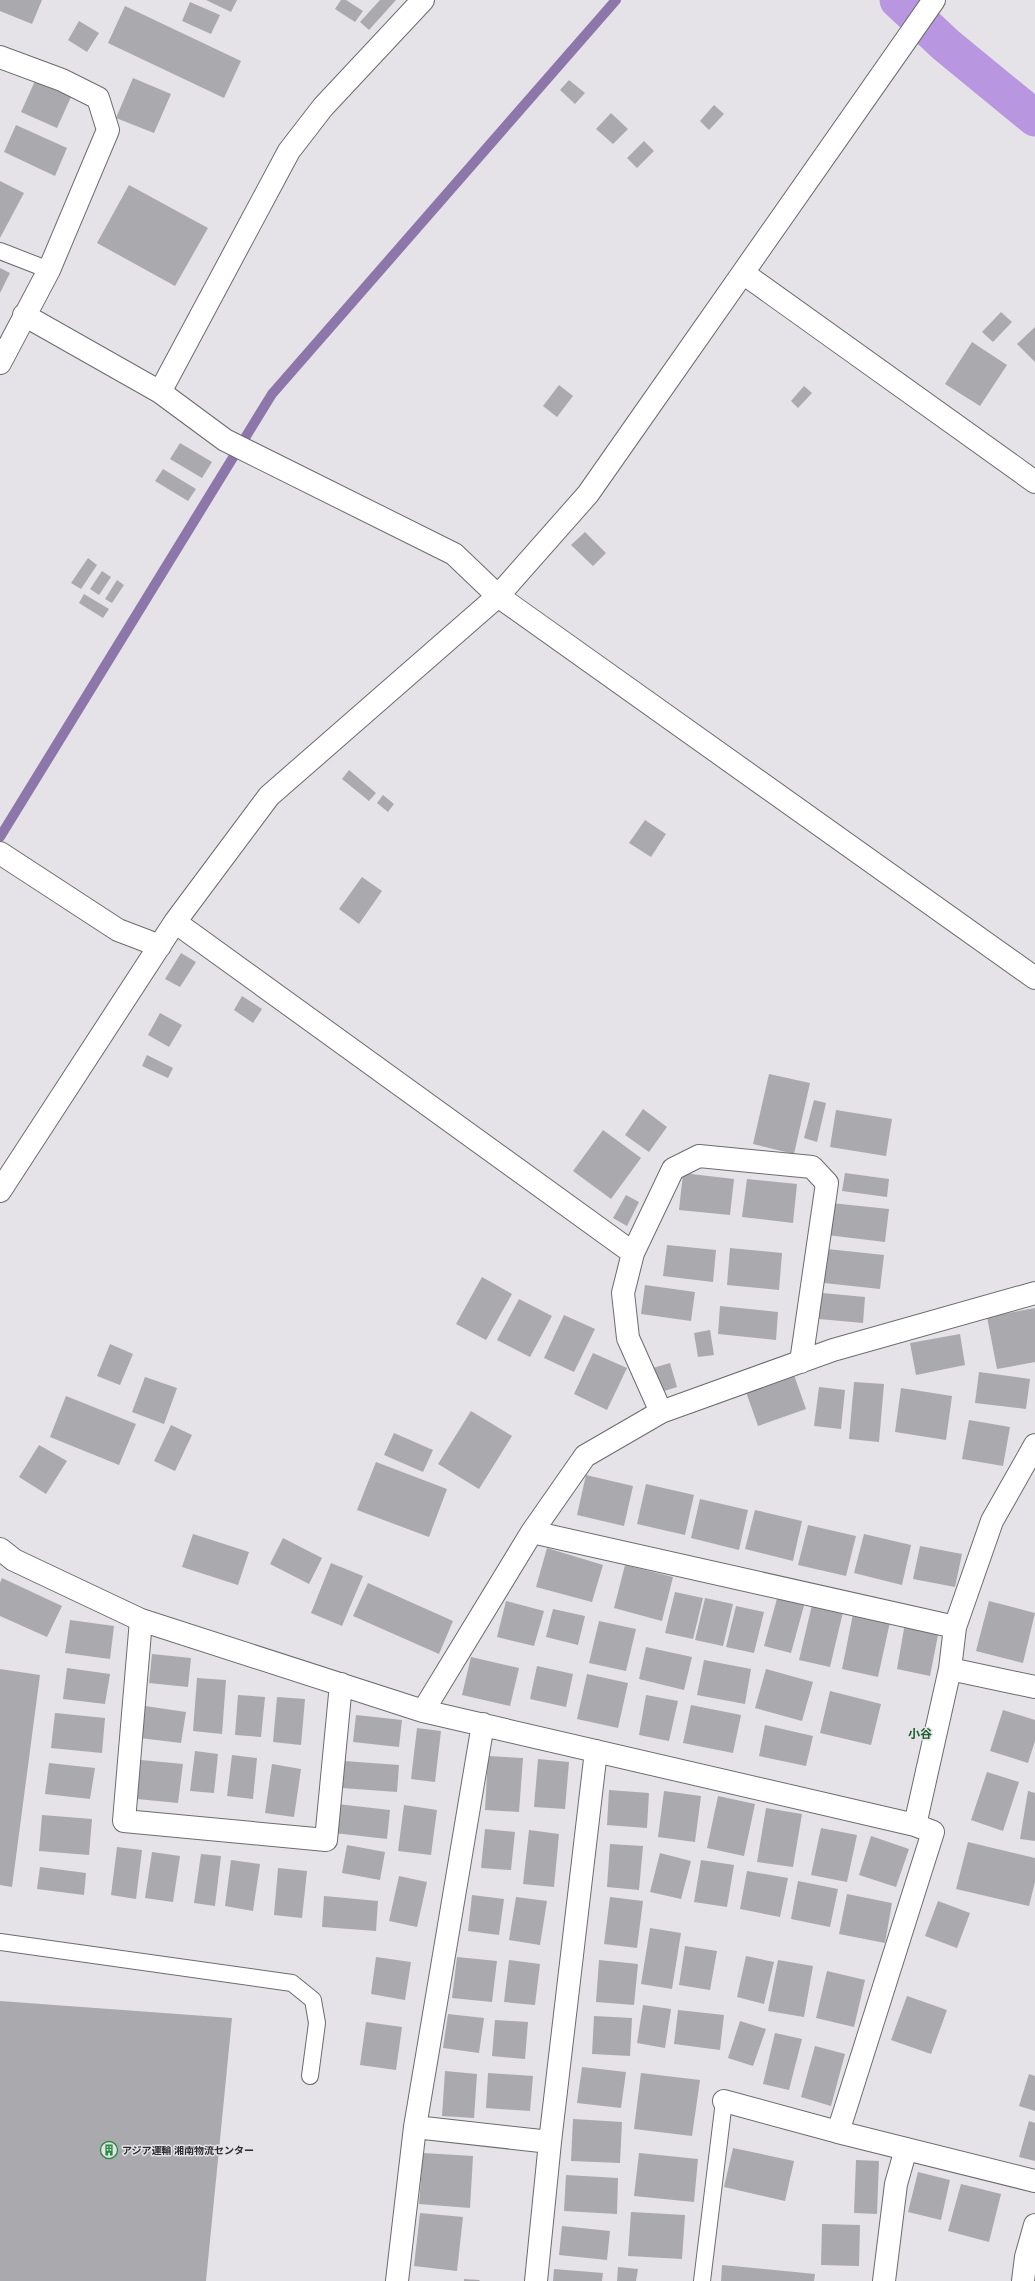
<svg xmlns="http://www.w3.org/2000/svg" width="1035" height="2281" font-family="Figtree,'Noto Sans JP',sans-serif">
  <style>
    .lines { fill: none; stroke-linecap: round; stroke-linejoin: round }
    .stream { stroke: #8d76aa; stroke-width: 10 }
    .canal { stroke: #b896e0; stroke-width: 37 }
    .building { fill: #aaa9ad }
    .lane-casing { stroke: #6c6b6f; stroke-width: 18 }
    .street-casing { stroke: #6c6b6f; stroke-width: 24 }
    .lane { stroke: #fff; stroke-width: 16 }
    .street { stroke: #fff; stroke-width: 22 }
    .labels { text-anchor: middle; stroke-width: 3; stroke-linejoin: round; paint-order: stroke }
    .poi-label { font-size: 10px; font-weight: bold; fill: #2a2a2b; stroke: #e5e3e8; text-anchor: start }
    .quarter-label { font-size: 12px; font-weight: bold; fill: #1e5d2d; stroke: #e5e3e8 }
  </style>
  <rect width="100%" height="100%" fill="#e5e3e8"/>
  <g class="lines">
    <path class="stream" d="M0,837L272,394L616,0"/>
    <path class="canal" d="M898,0L946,45L1035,118"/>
  </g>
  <path class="building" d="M0,0H42L32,24L0,11Z
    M206,0H237L231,12Z
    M341,0H346L363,11L355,22L335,9Z
    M380,0H396L369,30L360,22Z
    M190,2L220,15L211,34L182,21Z
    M125,6L241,61L224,98L108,43Z
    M79,21L99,33L87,52L68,40Z
    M133,78L171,94L154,133L116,118Z
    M569,80L585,93L575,104L560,90Z
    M35,81L71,97L57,128L21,112Z
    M714,105L724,114L709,130L700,121Z
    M611,113L628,129L613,144L596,129Z
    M16,125L67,148L55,176L4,152Z
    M644,141L654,151L637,168L627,158Z
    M0,181L24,193L0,238Z
    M129,185L208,228L175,286L97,243Z
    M0,268L10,273L0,293Z
    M1001,312L1012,322L993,342L982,332Z
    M1035,327V362L1017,344Z
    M972,342L1007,365L980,406L945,384Z
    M559,385L573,396L557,417L543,406Z
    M804,386L812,393L798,408L791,401Z
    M180,443L212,462L202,478L170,459Z
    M163,469L196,489L188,501L155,481Z
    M585,532L606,553L593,566L571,545Z
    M88,558L97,565L81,589L71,583Z
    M102,571L111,577L99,595L90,589Z
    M117,580L124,585L112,603L105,599Z
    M84,594L109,609L103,618L79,603Z
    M349,770L376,793L369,801L342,779Z
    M383,795L394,804L388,812L377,803Z
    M645,820L666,834L651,857L629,843Z
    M362,877L382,891L359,924L339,909Z
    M181,953L196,962L180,987L165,979Z
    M242,996L262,1009L253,1023L234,1010Z
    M160,1013L182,1025L169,1047L148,1035Z
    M147,1055L173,1068L168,1078L142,1066Z
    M769,1074L810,1083L794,1154L753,1144Z
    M814,1100L826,1103L817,1142L804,1138Z
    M643,1109L667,1127L649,1152L625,1135Z
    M836,1110L892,1119L886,1156L830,1147Z
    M603,1130L641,1158L611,1199L573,1171Z
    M683,1173L734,1179L730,1215L679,1210Z
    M845,1173L889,1179L887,1197L842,1191Z
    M747,1179L797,1184L793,1223L742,1217Z
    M626,1195L639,1202L627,1226L613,1218Z
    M831,1203L889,1209L885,1242L827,1235Z
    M667,1245L716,1250L713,1282L663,1276Z
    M730,1248L782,1253L779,1290L727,1285Z
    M827,1249L884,1255L880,1289L824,1283Z
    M482,1277L512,1294L486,1340L456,1324Z
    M645,1285L695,1292L691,1321L641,1314Z
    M822,1293L865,1297L863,1323L819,1319Z
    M519,1299L552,1316L530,1357L497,1340Z
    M720,1306L778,1312L776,1340L718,1334Z
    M1035,1308V1362L997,1369L987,1317Z
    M564,1315L595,1329L574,1372L544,1358Z
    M710,1330L714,1355L698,1357L694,1333Z
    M960,1334L965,1365L916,1375L910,1343Z
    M110,1344L133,1354L120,1385L97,1376Z
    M593,1353L627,1368L607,1410L574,1394Z
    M670,1363L677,1387L661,1392L653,1368Z
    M979,1372L1030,1379L1026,1409L975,1403Z
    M794,1375L806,1409L758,1426L746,1392Z
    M145,1377L177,1388L164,1424L132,1412Z
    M854,1382L884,1384L879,1442L849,1439Z
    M819,1387L845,1390L841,1429L814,1426Z
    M901,1388L952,1396L946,1440L895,1432Z
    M66,1396L136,1424L119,1465L50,1437Z
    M471,1411L512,1436L479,1489L438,1464Z
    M969,1420L1010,1427L1003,1466L962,1459Z
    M171,1425L192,1435L175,1471L154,1461Z
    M394,1433L433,1450L423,1472L384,1455Z
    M39,1445L67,1461L46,1494L19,1477Z
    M376,1462L447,1489L429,1537L357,1510Z
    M586,1475L633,1486L624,1526L577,1515Z
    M646,1484L694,1495L685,1535L637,1524Z
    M700,1499L748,1510L739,1550L691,1538Z
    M755,1510L802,1521L793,1561L745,1549Z
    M808,1525L856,1536L846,1576L798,1565Z
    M193,1534L249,1552L238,1585L182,1567Z
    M864,1534L911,1545L902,1585L854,1573Z
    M283,1538L322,1558L309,1584L270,1564Z
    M920,1546L962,1554L955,1587L913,1579Z
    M547,1548L603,1565L592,1602L536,1587Z
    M331,1563L363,1576L342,1626L311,1613Z
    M625,1565L673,1577L662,1621L614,1608Z
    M2,1578L62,1606L47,1637L0,1616V1583Z
    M368,1583L453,1621L439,1654L353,1616Z
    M675,1592L703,1598L693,1639L665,1633Z
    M778,1595L805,1602L791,1653L764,1646Z
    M705,1598L733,1604L723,1646L695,1640Z
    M506,1601L544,1611L534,1646L497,1637Z
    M989,1601L1035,1613L1023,1663L976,1651Z
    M812,1605L843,1612L830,1667L799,1660Z
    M736,1606L764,1612L754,1653L726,1647Z
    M553,1609L585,1616L578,1645L546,1637Z
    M853,1614L890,1622L878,1677L842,1669Z
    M70,1620L114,1626L110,1659L65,1653Z
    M599,1621L636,1629L626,1671L589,1663Z
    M905,1623L939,1630L930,1676L897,1669Z
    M646,1647L692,1657L684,1690L639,1679Z
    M152,1654L191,1658L188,1687L149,1683Z
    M471,1657L519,1668L510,1706L462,1695Z
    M704,1660L751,1669L745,1704L697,1695Z
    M537,1666L573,1674L566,1707L530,1699Z
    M67,1668L110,1674L105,1704L63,1699Z
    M0,1669L40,1675L12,1887L0,1885Z
    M766,1669L813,1682L802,1721L755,1708Z
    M587,1674L628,1683L618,1728L577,1719Z
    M197,1678L226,1680L222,1734L193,1731Z
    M830,1691L881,1704L871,1745L820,1733Z
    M238,1695L265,1697L261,1737L235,1735Z
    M646,1695L678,1701L669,1741L639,1735Z
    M277,1697L305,1699L301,1745L273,1742Z
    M691,1705L741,1715L733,1753L683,1743Z
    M145,1706L186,1712L181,1743L140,1738Z
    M1003,1710L1035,1720V1741L1028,1763L990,1751Z
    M55,1713L105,1718L102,1753L51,1748Z
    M356,1715L402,1720L399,1747L353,1742Z
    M765,1725L813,1736L806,1766L759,1756Z
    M417,1728L441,1731L435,1782L411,1779Z
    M195,1751L218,1754L214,1793L190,1791Z
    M232,1755L257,1758L253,1799L227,1796Z
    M488,1756L523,1758L519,1812L485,1810Z
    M538,1759L569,1762L565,1809L534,1807Z
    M141,1760L183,1764L178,1803L137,1799Z
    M344,1761L399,1765L397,1792L342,1788Z
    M49,1763L95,1768L90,1799L45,1794Z
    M272,1764L301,1769L294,1817L265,1813Z
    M987,1772L1019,1782L1003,1831L971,1820Z
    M609,1790L649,1793L647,1828L607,1825Z
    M664,1791L701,1796L695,1842L658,1837Z
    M1028,1791L1035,1793V1841L1020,1839Z
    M718,1796L755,1804L744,1856L707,1848Z
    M337,1804L390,1810L387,1839L334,1833Z
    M404,1805L437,1810L431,1855L398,1851Z
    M766,1808L802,1814L793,1867L757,1862Z
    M42,1815L92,1819L89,1855L39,1851Z
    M821,1828L857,1835L847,1882L811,1875Z
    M485,1829L515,1832L511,1870L481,1868Z
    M529,1830L559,1834L554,1887L523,1884Z
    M871,1836L909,1849L896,1887L859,1875Z
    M968,1842L1035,1858V1882L1029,1906L956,1889Z
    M610,1844L643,1846L639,1890L607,1887Z
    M347,1845L385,1852L380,1880L342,1873Z
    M117,1847L142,1850L136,1899L111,1895Z
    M152,1852L180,1856L173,1902L145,1898Z
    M660,1853L691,1861L681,1899L650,1892Z
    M201,1854L221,1856L215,1906L194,1903Z
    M231,1860L260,1864L253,1911L225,1906Z
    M701,1860L734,1865L727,1907L694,1902Z
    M40,1867L86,1873L84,1895L37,1889Z
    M278,1868L307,1871L302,1918L274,1915Z
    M747,1871L788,1878L780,1917L740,1909Z
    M399,1876L427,1882L417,1927L389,1921Z
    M798,1881L838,1889L830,1927L791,1919Z
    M847,1894L892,1903L885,1943L839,1934Z
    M472,1895L504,1899L499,1935L468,1931Z
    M324,1896L378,1901L376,1931L322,1927Z
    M516,1897L547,1901L540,1945L509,1940Z
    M610,1897L643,1901L637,1948L604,1944Z
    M938,1901L970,1913L957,1948L925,1936Z
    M650,1928L681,1933L672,1989L641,1984Z
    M685,1946L717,1951L710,1990L679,1985Z
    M746,1956L774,1962L764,2004L737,1997Z
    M376,1957L411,1962L405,2000L371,1994Z
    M457,1957L497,1961L492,2002L452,1998Z
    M509,1960L540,1964L535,2005L504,2002Z
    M599,1960L638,1964L634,2005L596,2002Z
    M778,1960L813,1966L804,2017L768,2011Z
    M827,1971L865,1980L854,2027L816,2018Z
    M907,1996L947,2010L931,2054L891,2040Z
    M0,2001L232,2018L206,2281H0Z
    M643,2005L671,2009L665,2048L637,2043Z
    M678,2010L724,2015L720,2050L674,2044Z
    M448,2014L484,2018L479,2053L443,2048Z
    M594,2016L632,2018L630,2056L592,2054Z
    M495,2020L528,2022L525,2059L492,2056Z
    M740,2021L766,2029L753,2066L728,2058Z
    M366,2022L402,2027L396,2070L360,2065Z
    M775,2033L802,2039L789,2090L763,2084Z
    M815,2046L845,2054L831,2106L801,2097Z
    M582,2067L626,2072L621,2108L577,2103Z
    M445,2071L477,2074L474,2118L442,2116Z
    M488,2073L533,2076L530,2111L486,2108Z
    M641,2073L700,2080L692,2136L634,2129Z
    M1029,2074L1035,2076V2111L1019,2106Z
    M573,2119L622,2122L620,2163L571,2161Z
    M1029,2121L1035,2123V2161L1019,2157Z
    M733,2148L794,2161L785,2201L724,2187Z
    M423,2153L473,2156L470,2208L419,2204Z
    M639,2153L698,2159L694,2202L634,2196Z
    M856,2160L879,2161L877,2214L854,2213Z
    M918,2172L950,2180L941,2220L908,2212Z
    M566,2175L618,2178L617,2214L564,2211Z
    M961,2184L1001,2194L989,2242L948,2231Z
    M631,2212L685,2215L682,2259L628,2256Z
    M420,2213L463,2217L457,2271L414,2266Z
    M822,2224L860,2225L859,2266L821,2265Z
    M562,2226L610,2231L607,2260L559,2255Z
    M722,2265L815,2274L814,2281H721Z
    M618,2267L638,2269L636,2281H617Z
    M554,2269L603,2273L602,2281H553Z
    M464,2279L480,2280L479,2281H464Z"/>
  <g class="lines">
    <g class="lane-casing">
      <path id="lane" d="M0,251L49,270
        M0,1942L292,1983L313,2000L317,2023L310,2076
        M702,2281L724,2101"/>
    </g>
    <g class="street-casing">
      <path id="street" d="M0,57L62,80L98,98L108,130L49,270L0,363
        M743,273L1035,482
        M24,315L160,392L225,440L454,554L498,596L1035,978
        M160,392L289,151L323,107L423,0
        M0,853L118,930L160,946
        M175,922L633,1253L623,1293L628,1338L661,1412
        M0,1191L175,922L269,796L498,596L588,494L934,0
        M633,1253L673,1169L699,1156L812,1167L827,1183L801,1362
        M1035,1293L833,1350L661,1412L585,1456L532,1532L423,1711L915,1825L933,1832L838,2132L1035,2181
        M532,1532L955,1627
        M0,1549L14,1560L141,1620L423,1711
        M141,1620L124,1821L326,1840L341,1684
        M950,1669L1035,1687
        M915,1825L950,1669L955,1627L992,1521L1035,1445
        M724,2101L838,2132
        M415,2127L550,2142
        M397,2281L415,2127L483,1724
        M536,2281L550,2142L596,1751
        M884,2281L896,2184L906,2149
        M1023,2281L1026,2257L1035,2225"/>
    </g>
    <use href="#lane" class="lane"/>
    <use href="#street" class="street"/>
  </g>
  <defs>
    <g id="building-ring" transform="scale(0.9)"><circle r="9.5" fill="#e5e3e8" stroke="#258c42" stroke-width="1.5"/><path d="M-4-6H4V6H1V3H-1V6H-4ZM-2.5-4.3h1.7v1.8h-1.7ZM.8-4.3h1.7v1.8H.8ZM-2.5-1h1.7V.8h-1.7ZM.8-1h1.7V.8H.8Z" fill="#258c42"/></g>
  </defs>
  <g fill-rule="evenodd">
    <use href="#building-ring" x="109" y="2150"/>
  </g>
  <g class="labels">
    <g class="poi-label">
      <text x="122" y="2154">アジア運輸 湘南物流センター</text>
    </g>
    <g class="quarter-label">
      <text x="920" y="1738">小谷</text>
    </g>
  </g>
</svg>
